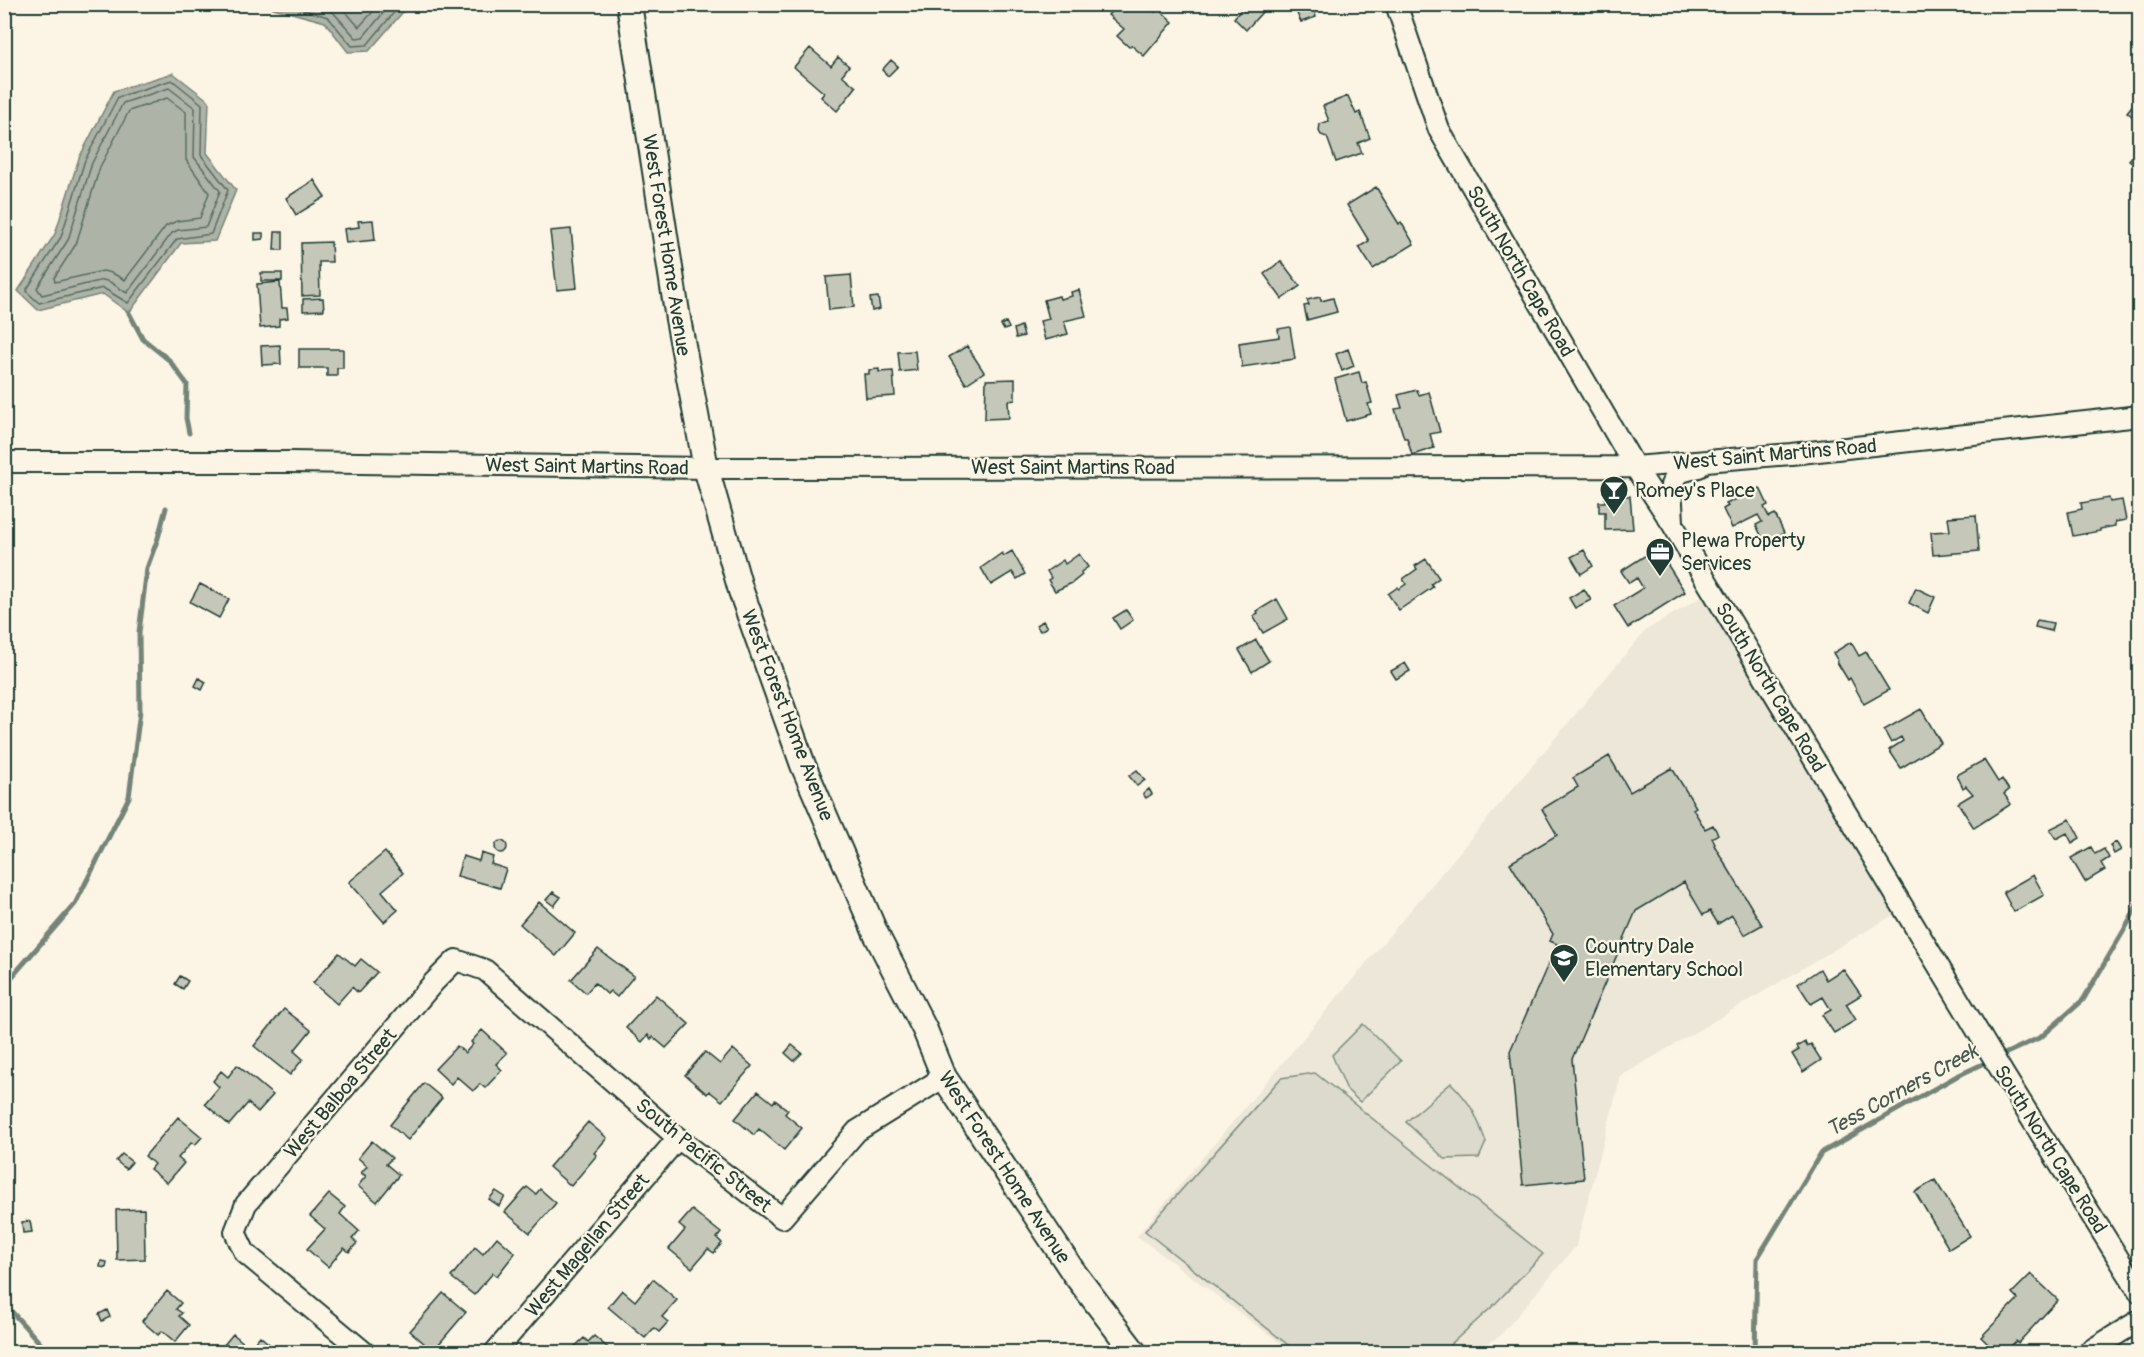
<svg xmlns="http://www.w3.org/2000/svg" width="2144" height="1357" font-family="Pangolin,sans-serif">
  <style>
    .built { fill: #ece7d8 }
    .green { fill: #dcdacc; stroke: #7e8c80; stroke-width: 1.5 }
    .water { fill: #aeb3a7; stroke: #758479; stroke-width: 1.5 }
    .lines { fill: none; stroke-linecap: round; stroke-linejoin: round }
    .shore { stroke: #586c62; stroke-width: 1.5 }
    .stream { stroke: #758479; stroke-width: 5 }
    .building { fill: #c5c7b9; stroke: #1f3d34; stroke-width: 1.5 }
    .minor-casing { stroke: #1f3d34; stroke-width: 24 }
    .major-casing { stroke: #1f3d34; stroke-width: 28 }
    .minor { stroke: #fcf5e5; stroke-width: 20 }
    .major { stroke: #fcf5e5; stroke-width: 24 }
    .labels { text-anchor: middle; stroke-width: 4.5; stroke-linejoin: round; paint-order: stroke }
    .street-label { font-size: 20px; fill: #1f3d34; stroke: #fcf5e5 }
    .poi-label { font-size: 20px; fill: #1f3d34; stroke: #fcf5e5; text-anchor: start }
    .water-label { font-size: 21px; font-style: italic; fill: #435a51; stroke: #fcf5e5 }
  </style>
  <rect width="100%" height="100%" fill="#fcf5e5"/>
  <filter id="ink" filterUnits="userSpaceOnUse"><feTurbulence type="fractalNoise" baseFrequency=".0167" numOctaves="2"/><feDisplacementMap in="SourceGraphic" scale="12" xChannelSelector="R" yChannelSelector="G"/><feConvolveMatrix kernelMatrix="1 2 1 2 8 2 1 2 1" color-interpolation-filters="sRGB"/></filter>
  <g filter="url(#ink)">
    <path class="built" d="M1705,595L1895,914L1621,1076L1576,1246L1499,1337L1472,1352H1292L1137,1236L1646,630Z"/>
    <path class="green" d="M1363,1024L1401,1061L1360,1102L1347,1090L1332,1055Z
      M1315,1073L1543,1254L1493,1306L1442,1352H1297L1145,1231L1281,1078Z
      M1451,1083C1472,1104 1476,1115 1486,1142L1479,1158L1445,1159L1406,1122Z"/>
    <path class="water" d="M262,5H409L369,51L348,52L325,22Z
      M173,73L209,101L207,153L236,190L215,241L181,243L129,313L103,294L38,310L18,291L55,234L79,158L114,91Z"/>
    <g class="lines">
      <path class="shore" d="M284,4L328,17L352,46L367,45L401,4
        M312,4L333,12L356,38L363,37L391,4
        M339,4L359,27L380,4
        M172,80L202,104L201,155L228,190L211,234L177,239L128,303L103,288L39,303L27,292V289L61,237L85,160L118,97Z
        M169,88L195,108L194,157L220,191L206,227L178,230L172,233L127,293L110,282L103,280L42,295L37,288L68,240L92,163L123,103Z
        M167,98L186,112V160L209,193L200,218L177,221L166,226L125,280L112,273L103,271L55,282L54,278L76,244L100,167L129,111Z"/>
      <path class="stream" d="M129,313L143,339L169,360L187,384L186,418L189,433
        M4,986L75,904L129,797L140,711L139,632L147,568L158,538L166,508
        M4,1307L11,1311L48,1352
        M1755,1352L1757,1259L1821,1153L1957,1076L2041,1037L2083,1000L2130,920L2140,899"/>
    </g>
    <path class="building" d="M1118,4H1146L1155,12L1158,8L1173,22L1144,56L1131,45L1129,47L1117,36L1124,29L1108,15Z
      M1246,4H1258L1264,10L1246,30L1234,18Z
      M1296,4H1322L1323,7L1322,10L1315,13L1316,17L1301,22L1293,5Z
      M810,48L831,66L838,57L849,66L842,75L856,87L837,111L821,97L824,93L794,67Z
      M891,60L898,66L888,76L882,70Z
      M1348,96L1356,114L1360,112L1370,138L1358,143L1362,153L1336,162L1327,137L1321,135L1319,131L1320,124L1329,121L1323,106Z
      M2140,96V123L2127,112Z
      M2140,148V169L2129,160Z
      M314,180L325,197L296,215L286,198Z
      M1376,187L1399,224L1401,222L1414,244L1373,269L1359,247L1369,241L1347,205Z
      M373,220L375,240L346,243L344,229L359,227L358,221Z
      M571,229L577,288L557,290L550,231Z
      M275,232H283V250H274Z
      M255,233H263V239L255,240Z
      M331,242L332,262H319L320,295L302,296L301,243Z
      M1281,261L1300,286L1282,299L1264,274Z
      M261,273H282V281H261Z
      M851,275L854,307L829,310L826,277Z
      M280,282L282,308H287L288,318L279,319V326L260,328L257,284Z
      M1079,290L1086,316L1064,321L1068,334L1045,340L1040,321L1049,319L1044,300L1059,296L1060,299L1072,296L1071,292Z
      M878,297L880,309L872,311L870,298Z
      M1320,297L1321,301L1333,298L1337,312L1307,320L1304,306L1309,305L1307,300Z
      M323,298L324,310L303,311V299Z
      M1006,322L1009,328L1004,330L1001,325Z
      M1021,326L1024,336L1016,338L1014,329Z
      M1290,327L1295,359L1242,367L1239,343L1279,337L1278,329Z
      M280,345L281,364L262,365L261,346Z
      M967,346L984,372L966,384L949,357Z
      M299,349H343V368H337V376H327V368H299Z
      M1348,349L1354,366L1342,371L1336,354Z
      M915,351L917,370L900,372L898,352Z
      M879,369V372L893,371L895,396L866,398L864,374H869V370Z
      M1359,372L1362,383L1366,382L1372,403L1368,404L1371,414L1346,421L1335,379Z
      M1015,379V400L1008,401L1009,418L985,419L986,380Z
      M1417,390L1419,395L1429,392L1440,432L1430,434L1434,448L1412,455L1407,438H1404L1395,409L1402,408L1398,395Z
      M1760,488L1768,505L1764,507L1769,517L1775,514L1784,533L1765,543L1756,525L1762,522L1758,515L1732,528L1723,509L1728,506L1726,504Z
      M1605,496H1630L1633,529L1605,530V512H1599V502H1605Z
      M2109,498L2110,502L2122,500L2126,520L2115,522V526L2100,529V531L2073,536L2068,512L2082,509L2081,503Z
      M1976,515L1979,551L1933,555L1931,532L1950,531L1948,517Z
      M1657,548L1685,592L1628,628L1614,606L1643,588L1637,578L1629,583L1621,571Z
      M1584,550L1593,566L1581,574L1571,557Z
      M1012,551L1025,574L1017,579L1012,572L991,585L981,568L1002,553L1004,556Z
      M1079,554L1088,567L1081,572L1082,575L1072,583L1055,591L1048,580L1051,578L1047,571L1063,560L1065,564Z
      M1426,559L1439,578L1431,584L1433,587L1399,610L1388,594L1398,587L1399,589L1406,584L1403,579L1417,569L1415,566Z
      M200,584L229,599L219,618L190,602Z
      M1916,588L1935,597L1928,613L1909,603Z
      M1584,589L1591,600L1575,608L1569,598Z
      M1277,599L1288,619L1263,633L1253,616L1258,613L1257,611Z
      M1126,610L1133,620L1120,629L1113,618Z
      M2037,620L2053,623L2051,631L2035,627Z
      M1043,621L1047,627L1040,631L1036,625Z
      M1256,640L1269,661L1252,672L1239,650Z
      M1851,642L1859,656L1866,652L1889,690L1864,704L1850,678L1848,680L1837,662L1838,661L1833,653Z
      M1405,663L1410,671L1396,679L1391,671Z
      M199,678L206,682L202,690L195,686Z
      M1921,709L1941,743L1901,768L1889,750L1903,741L1901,737L1891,743L1884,730Z
      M1609,756L1630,792L1672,768L1696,807L1693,809L1705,829L1713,825L1718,834L1712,838L1715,844L1714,845L1762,925L1744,935L1732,915L1718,924L1710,911L1703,915L1684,882L1636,911L1572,1059L1584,1179L1523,1185L1510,1051L1557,944L1550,941L1553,934L1510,863L1557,835L1542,809L1578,787L1573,778Z
      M1984,760L1998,782L2002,779L2009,790L2004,794L2011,804L1974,828L1958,803L1973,794L1966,786L1963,788L1957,775Z
      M1137,770L1145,780L1137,786L1129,776Z
      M1149,789L1152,794L1146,798L1143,794Z
      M2070,819L2080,838L2072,843L2067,833L2056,839L2050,829Z
      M495 847a6 6 0 1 1 12 0a6 6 0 1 1-12 0Z
      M2116,842L2121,850L2114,854L2110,845Z
      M2091,847L2095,854L2104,849L2109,858L2101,863L2105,870L2085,882L2071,858Z
      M385,852L403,873L382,891L398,910L384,922L349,882Z
      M481,853L493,857L491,864L506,869L500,888L457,876L463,856L479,861Z
      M2033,875L2044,895L2014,912L2003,892Z
      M553,892L561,897L554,906L546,900Z
      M539,902L575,933L556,956L520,924Z
      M598,949L634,976L617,997L610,991L607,994L595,983L586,993L571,980Z
      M339,953L355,966L361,959L377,972L358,993L352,987L337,1004L313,983Z
      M1820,969L1826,980L1843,969L1861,995L1846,1004L1856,1020L1834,1033L1822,1015L1831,1010L1823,997L1811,1004L1798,984Z
      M180,976L188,981L183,989L175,984Z
      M656,995L689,1024L666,1048L653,1037L651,1039L648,1035L642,1042L626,1028Z
      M284,1009L311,1030L294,1051L303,1059L290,1075L254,1046Z
      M482,1030L507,1053L496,1064L502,1070L485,1088L480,1084L473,1091L457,1077L451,1084L435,1069L457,1046L465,1053L473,1044L471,1042Z
      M1805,1042L1807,1046L1811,1044L1821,1060L1803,1072L1792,1054L1799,1050L1797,1047Z
      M792,1045L802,1053L794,1061L785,1053Z
      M733,1049L752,1066L722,1101L709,1091L707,1094L685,1075L705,1052L720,1064Z
      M237,1065L273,1095L258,1112L248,1103L229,1125L205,1104L219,1087L213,1081L221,1071L228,1077Z
      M424,1083L442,1098L408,1140L390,1125Z
      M758,1091L773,1103L775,1100L788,1110L785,1114L802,1128L784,1150L759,1129L754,1135L735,1119Z
      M178,1117L202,1137L195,1145L192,1142L178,1158L184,1163L167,1183L150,1169L154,1164L145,1156Z
      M588,1122L607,1138L594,1153L597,1155L571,1186L549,1167Z
      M372,1141L392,1158L386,1164L399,1175L377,1202L358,1186L366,1176L361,1173L367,1166L358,1158Z
      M122,1154L132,1162L126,1169L116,1161Z
      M1935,1180L1970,1236L1949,1249L1915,1192Z
      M527,1187L536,1194L540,1189L556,1203L530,1233L505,1212Z
      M496,1191L505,1197L499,1206L489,1199Z
      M329,1194L345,1207L340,1214L359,1231L352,1239L357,1243L349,1252L344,1248L328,1267L307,1249L325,1229L310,1216Z
      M144,1209L145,1259L117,1260L116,1210Z
      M692,1210L721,1233L717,1238L722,1243L714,1253L708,1249L692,1268L669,1249L685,1230L679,1225Z
      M30,1221L32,1232L23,1233L22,1222Z
      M497,1237L515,1253L497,1276L493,1273L474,1295L451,1277L475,1247L483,1254Z
      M101,1261L107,1262L106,1268L100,1267Z
      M2031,1274L2058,1300L2018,1343L2016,1341L2005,1352H1996L1981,1337L2018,1299L2012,1293Z
      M653,1279L677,1300L662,1317L668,1322L659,1332L654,1328L645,1338L608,1307L622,1290L635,1301Z
      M167,1291L181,1303L176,1309L182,1313L179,1316L189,1325L175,1342L162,1331L158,1335L142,1321Z
      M443,1293L466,1312L433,1351L410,1331Z
      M107,1310L110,1317L102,1321L99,1314Z
      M233,1334L250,1348L260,1336L275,1349L272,1352H218Z
      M594,1336L613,1352H569L584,1338L588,1342Z"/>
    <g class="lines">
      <g class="minor-casing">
        <path id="minor" d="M1396,4L1439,130L1635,467L1673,525L2004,1075L2140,1293
          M4,462H290L706,468L1635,467L1791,454L2140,416
          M1673,522L1671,485L1678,473L1699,467
          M364,1352L245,1253L235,1232L246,1204L434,982L456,960L485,970L678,1138L782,1218L857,1131L944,1077
          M495,1352L678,1138
          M2088,1352L2140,1320"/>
      </g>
      <g class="major-casing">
        <path id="major" d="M629,4L678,319L706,468L741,591L803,765L876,934L925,1030L944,1077L1074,1273L1134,1352"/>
      </g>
      <use href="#minor" class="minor"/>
      <use href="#major" class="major"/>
    </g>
  </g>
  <defs>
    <g id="bar-pin" transform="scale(1.5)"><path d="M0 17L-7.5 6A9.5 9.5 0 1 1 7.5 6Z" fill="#1f3d34" stroke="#fcf5e5"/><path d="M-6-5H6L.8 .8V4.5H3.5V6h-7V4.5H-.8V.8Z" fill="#fff"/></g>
    <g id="office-pin" transform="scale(1.5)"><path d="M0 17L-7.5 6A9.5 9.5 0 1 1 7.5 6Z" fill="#1f3d34" stroke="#fcf5e5"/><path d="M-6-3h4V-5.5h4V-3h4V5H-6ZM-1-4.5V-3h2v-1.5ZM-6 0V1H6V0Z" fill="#fff"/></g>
    <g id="school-pin" transform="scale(1.5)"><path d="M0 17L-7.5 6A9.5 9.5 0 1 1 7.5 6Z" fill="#1f3d34" stroke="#fcf5e5"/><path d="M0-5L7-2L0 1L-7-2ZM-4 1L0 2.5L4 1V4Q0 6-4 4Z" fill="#fff"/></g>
  </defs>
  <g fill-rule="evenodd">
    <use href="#bar-pin" x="1614" y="490"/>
    <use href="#office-pin" x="1660" y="552"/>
    <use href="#school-pin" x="1564" y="958"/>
  </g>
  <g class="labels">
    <g class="street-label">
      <text transform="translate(667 245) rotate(81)" y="7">West Forest Home Avenue</text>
      <text transform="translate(1521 271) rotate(60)" y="7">South North Cape Road</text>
      <text transform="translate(1775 454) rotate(-5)" y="7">West Saint Martins Road</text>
      <text transform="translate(587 466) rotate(1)" y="7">West Saint Martins Road</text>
      <text x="1073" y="474">West Saint Martins Road</text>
      <text transform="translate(1771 687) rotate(59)" y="7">South North Cape Road</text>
      <text transform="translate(788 715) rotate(69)" y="7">West Forest Home Avenue</text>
      <text transform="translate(340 1093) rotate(-50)" y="7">West Balboa Street</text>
      <text transform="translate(2051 1149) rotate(58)" y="7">South North Cape Road</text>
      <text transform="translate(704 1155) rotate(39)" y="7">South Pacific Street</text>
      <text transform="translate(1005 1167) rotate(57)" y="7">West Forest Home Avenue</text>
      <text transform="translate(587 1245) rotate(-50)" y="7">West Magellan Street</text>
    </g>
    <g class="poi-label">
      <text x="1635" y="497">Romey's Place</text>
      <text x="1681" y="547">Plewa Property<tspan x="1681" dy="23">Services</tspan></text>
      <text x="1585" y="953">Country Dale<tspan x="1585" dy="23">Elementary School</tspan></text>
    </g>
    <g class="water-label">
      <text transform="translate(1902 1090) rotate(-29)" y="7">Tess Corners Creek</text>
    </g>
  </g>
  <rect width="2144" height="1357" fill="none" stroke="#fcf5e5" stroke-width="24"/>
  <rect x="12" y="12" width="2120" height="1333" fill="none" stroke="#1f3d34" stroke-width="2" filter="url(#ink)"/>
</svg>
